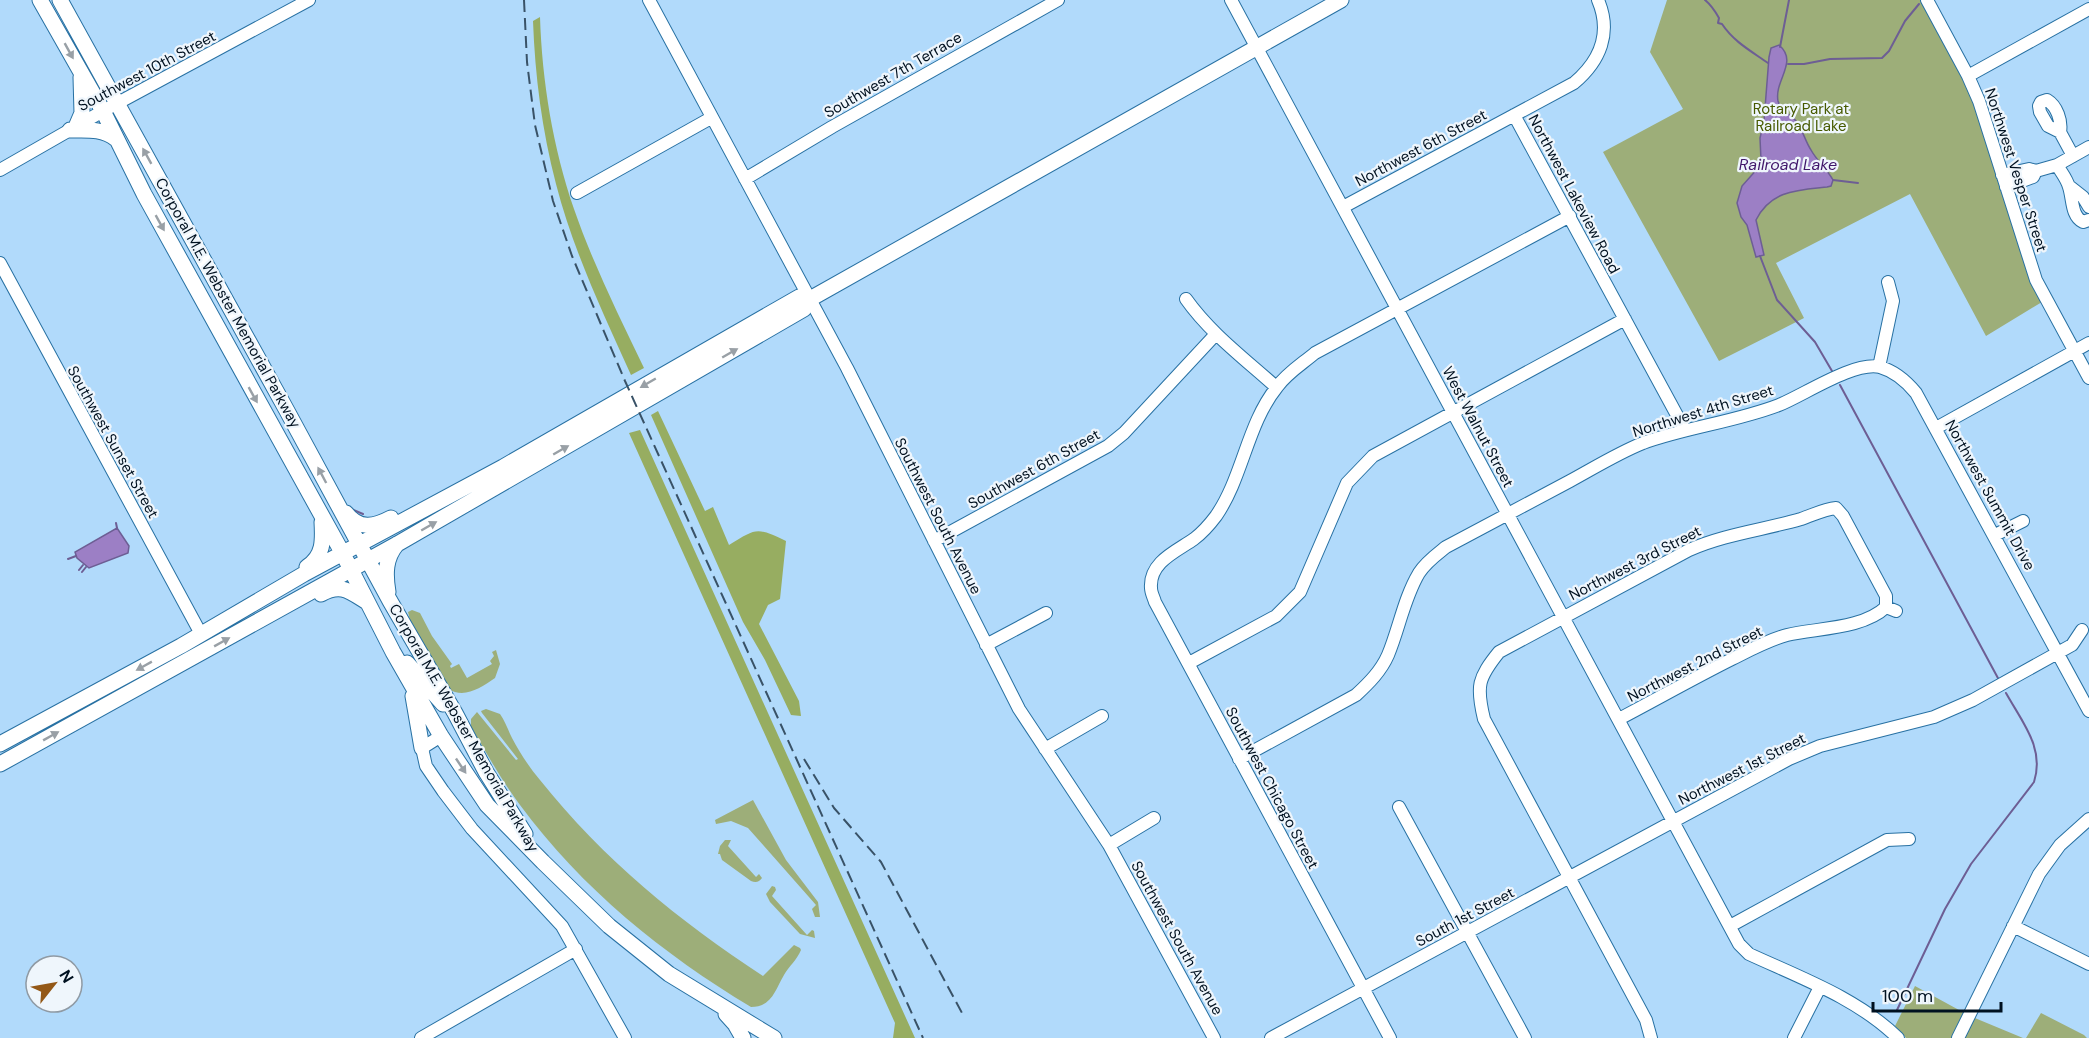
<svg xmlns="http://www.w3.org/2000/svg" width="2089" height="1038" font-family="'DM Sans',sans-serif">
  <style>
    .green { fill: #9dae79 }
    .forest { fill: #97ad61 }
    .water { fill: #9c7fc5; stroke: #6d5e94; stroke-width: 1.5 }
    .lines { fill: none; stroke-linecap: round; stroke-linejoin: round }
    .stream { stroke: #6d5e94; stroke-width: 2 }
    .minor-casing { stroke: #2871a3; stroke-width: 14 }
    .major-casing { stroke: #2871a3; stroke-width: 17 }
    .minor { stroke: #fff; stroke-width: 12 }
    .major { stroke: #fff; stroke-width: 15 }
    .rail { stroke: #395267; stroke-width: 2; stroke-dasharray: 12 6; stroke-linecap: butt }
    .oneway { fill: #99a0a6 }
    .labels { text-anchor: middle; stroke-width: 4.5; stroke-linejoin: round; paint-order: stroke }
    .street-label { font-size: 15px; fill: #001120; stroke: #eff6fc }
    .park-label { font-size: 15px; fill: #475a00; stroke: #eff6fc }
    .water-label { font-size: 16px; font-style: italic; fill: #41176a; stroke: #eff6fc }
  </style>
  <rect width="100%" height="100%" fill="#b1dafb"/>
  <path class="green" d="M1667,0H1921L1962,73L1972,98L2042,302L1986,336L1910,194L1776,263L1804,318L1719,361L1603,152L1683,109L1650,52Z
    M412,610L420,613L432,636L452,664L450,666L451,668L459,664L467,678L492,664L490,661L494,656L492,652L496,650L500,664L495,678C480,688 465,699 448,689L410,620L408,612Z
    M486,709L500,714C505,721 508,730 512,738C520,753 529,767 540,780C603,859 679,921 763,976L794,945L800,948L801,950C797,960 789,966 784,975C775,990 772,1007 751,1007C663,954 582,889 520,805C502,781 487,754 471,727V719L477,712L516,760L518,759L482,713L481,711Z
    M753,800L786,860L818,902L820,917H815L812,909L816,905L748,828L731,821L716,824L715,820Z
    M725,840H731L728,846L756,877L759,874L762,878C759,882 756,883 751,881L722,860L720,854H718L720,846Z
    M772,886L775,887L776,890L772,896L807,935L812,930L814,931L815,938L800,934L770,902L766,894Z
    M1915,986L1970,1016L2023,1038H1906L1895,1026Z
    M2041,1013L2084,1035L2087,1038H2026Z"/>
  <path class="forest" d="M540,17C542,81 553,148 574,209C593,264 619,316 644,368L631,375C603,313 573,250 556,184C542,130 535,76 533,21Z
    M658,411L705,511L713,507L729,545C757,528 756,527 786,541L780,599L768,605L759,624L799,701L801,716L791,715L765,660L743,622L651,415Z
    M640,430L915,1038H893L895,1023L629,433Z"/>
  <path class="water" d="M1779,45C1799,62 1774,80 1778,101C1780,110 1790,114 1796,121C1803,130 1805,141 1811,150C1817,161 1827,169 1833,180L1831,186L1827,187C1798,190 1771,190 1756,220L1764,255L1756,257L1747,225L1741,217L1737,203L1742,186L1758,168L1761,160L1760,138L1764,121L1769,57L1771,48Z
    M117,528L129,546L128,553L89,568L77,558L75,552Z"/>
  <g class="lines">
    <path class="stream" d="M1705,0C1710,4 1715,11 1719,18L1718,23L1722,24C1734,42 1751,51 1768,63
      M1780,47L1789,0
      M1788,64H1804L1830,59L1882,58L1889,51L1905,21L1919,4
      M1833,180L1858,183
      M1760,256L1777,300L1815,342L1832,371
      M1840,385L1999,680
      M351,509L363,514
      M116,523L117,528
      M68,559L76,556
      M79,570L83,565
      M82,572L86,567
      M1897,1010L1945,909L1971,864L2034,782C2045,748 2022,722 2006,693"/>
    <g class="minor-casing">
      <path id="minor" d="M649,0L847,368L1019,709L1109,845L1214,1038
        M1231,0L1739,944L1749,954C1801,978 1857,998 1898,1038
        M1927,0L1968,76L1979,101L2036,280L2089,378
        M1968,76L2089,9
        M1514,115L1685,430
        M2060,132C2062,121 2057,106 2047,100L2041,102L2039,106L2040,112L2048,126L2060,132L2073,156
        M2057,165C2061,172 2067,179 2069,187C2073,199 2071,216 2083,222L2089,220
        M0,170L103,111L309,0
        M2002,175L2029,169L2036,171L2057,165L2089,147
        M745,179L832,127L1058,0
        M2069,186L2083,197L2089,207
        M2006,187L2033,177L2036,171
        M577,193L711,118
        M1343,207L1574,83C1600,61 1612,33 1598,0
        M0,263L201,634
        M1186,299C1210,333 1245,359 1276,387
        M1879,367L1893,301L1888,282
        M1936,428L2089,343
        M1995,535L2023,521
        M934,541L1108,446L1124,433L1216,334
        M986,645L1046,613
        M1189,663L1276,616L1300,592L1347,483L1373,456L1625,319
        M1619,719C1657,699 1694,678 1732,659C1750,650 1768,640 1787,635C1817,628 1863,629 1886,607
        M441,736L422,748L426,766L443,791L472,829L562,926L625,1038
        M1045,749L1102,716
        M1239,759L1356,695C1369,683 1381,671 1388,655C1399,629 1404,598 1419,573C1426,562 1436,555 1446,547C1487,525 1529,503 1570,481C1594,468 1618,453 1643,443C1687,427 1735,422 1779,405C1804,395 1854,361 1880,367C1894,371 1907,382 1916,393L2089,711
        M1399,807L1525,1038
        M1109,845L1154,818
        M1730,926L1887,840L1909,839
        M2013,926L2089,964
        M421,1038L576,949
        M1271,1038L1789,759L1820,746L1934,717L1973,700L2072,645L2082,630
        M1390,1038L1155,602C1154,598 1151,593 1151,588C1149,562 1177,551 1194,539C1202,533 1210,524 1216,516C1243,477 1247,424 1277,387C1287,373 1302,364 1315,353L1570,216
        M1651,1038L1646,1020L1484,719C1476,686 1478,678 1499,652L1689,550C1725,534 1763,530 1801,519C1813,515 1824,509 1836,508L1843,516L1886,596V607L1896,611
        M1794,1038L1820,987
        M1958,1038L2039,874L2060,845L2089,819"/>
    </g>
    <g class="major-casing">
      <path id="major" d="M40,0L103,111L144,194L343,554L393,652L441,736L487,805L543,862L609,926L669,974L774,1038
        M60,0L286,409L390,601L455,713L486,772L525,834
        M76,127L82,113L81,77
        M70,130C86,130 103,128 116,139
        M346,513C359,530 374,527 391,518
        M307,567C324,556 323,540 322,522
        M388,592C385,574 385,558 397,544
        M321,594C341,583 349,591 367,602
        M407,663L443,704
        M413,696L422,748
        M0,744L181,646L304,574L503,467L799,297L810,299
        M0,764L399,543L804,309L810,299L1341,0
        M726,1014L735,1024L743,1038"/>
    </g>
    <use href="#minor" class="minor"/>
    <use href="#major" class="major"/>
    <path class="rail" d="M524,0L527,62L535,125L553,201L572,256L625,381L923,1038
      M804,759L834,808L881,862L962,1013"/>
  </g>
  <defs><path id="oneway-solid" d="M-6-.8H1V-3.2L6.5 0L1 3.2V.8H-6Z" transform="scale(1.5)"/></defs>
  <g class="oneway">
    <use href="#oneway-solid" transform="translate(69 51) rotate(61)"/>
    <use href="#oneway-solid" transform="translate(147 156) rotate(-119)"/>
    <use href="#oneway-solid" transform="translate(160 223) rotate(61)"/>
    <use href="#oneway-solid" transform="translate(730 353) rotate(-30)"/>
    <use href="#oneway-solid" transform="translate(648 383) rotate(150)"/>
    <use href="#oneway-solid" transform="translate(253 395) rotate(61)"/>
    <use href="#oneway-solid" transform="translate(561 450) rotate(-30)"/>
    <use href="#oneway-solid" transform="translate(322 475) rotate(-118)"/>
    <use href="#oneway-solid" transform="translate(429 526) rotate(-30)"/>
    <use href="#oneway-solid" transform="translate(222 642) rotate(-29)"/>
    <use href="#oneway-solid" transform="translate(144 666) rotate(151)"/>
    <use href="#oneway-solid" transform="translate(51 736) rotate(-29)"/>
    <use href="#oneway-solid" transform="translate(461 766) rotate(56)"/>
  </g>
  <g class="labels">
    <g class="street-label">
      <text transform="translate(147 71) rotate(-28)" y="5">Southwest 10th Street</text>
      <text transform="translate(893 75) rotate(-30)" y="5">Southwest 7th Terrace</text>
      <text transform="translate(1421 148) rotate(-28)" y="5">Northwest 6th Street</text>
      <text transform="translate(2016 170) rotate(72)" y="5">Northwest Vesper Street</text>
      <text transform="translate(1574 194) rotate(62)" y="5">Northwest Lakeview Road</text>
      <text transform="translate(228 303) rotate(61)" y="5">Corporal M.E. Webster Memorial Parkway</text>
      <text transform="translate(1703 411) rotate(-17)" y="5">Northwest 4th Street</text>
      <text transform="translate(1478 427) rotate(62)" y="5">West Walnut Street</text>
      <text transform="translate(113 442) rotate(61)" y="5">Southwest Sunset Street</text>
      <text transform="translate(1034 469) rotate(-29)" y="5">Southwest 6th Street</text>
      <text transform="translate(1990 495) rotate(61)" y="5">Northwest Summit Drive</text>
      <text transform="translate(938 516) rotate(63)" y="5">Southwest South Avenue</text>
      <text transform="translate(1635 563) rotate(-27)" y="5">Northwest 3rd Street</text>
      <text transform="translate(1695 664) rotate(-27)" y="5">Northwest 2nd Street</text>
      <text transform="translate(464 728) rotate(60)" y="5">Corporal M.E. Webster Memorial Parkway</text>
      <text transform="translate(1742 769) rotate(-27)" y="5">Northwest 1st Street</text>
      <text transform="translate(1272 788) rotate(62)" y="5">Southwest Chicago Street</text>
      <text transform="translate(1465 917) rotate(-28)" y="5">South 1st Street</text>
      <text transform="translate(1177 938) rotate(61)" y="5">Southwest South Avenue</text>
    </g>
    <g class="park-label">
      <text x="1801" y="114">Rotary Park at<tspan x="1801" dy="17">Railroad Lake</tspan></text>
    </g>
    <g class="water-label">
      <text x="1788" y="170">Railroad Lake</text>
    </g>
  </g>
  <g transform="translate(54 984) rotate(59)"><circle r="28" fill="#eff6fc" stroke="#8f9aa4" stroke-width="1.5"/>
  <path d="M0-4.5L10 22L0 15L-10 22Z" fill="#935817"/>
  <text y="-9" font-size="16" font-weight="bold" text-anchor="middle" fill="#001120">N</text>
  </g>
  <path d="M1873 1002v9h128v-9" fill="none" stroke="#001120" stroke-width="3"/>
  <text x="1882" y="1002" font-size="18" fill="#001120" stroke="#eff6fc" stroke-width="4.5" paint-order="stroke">100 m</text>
</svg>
